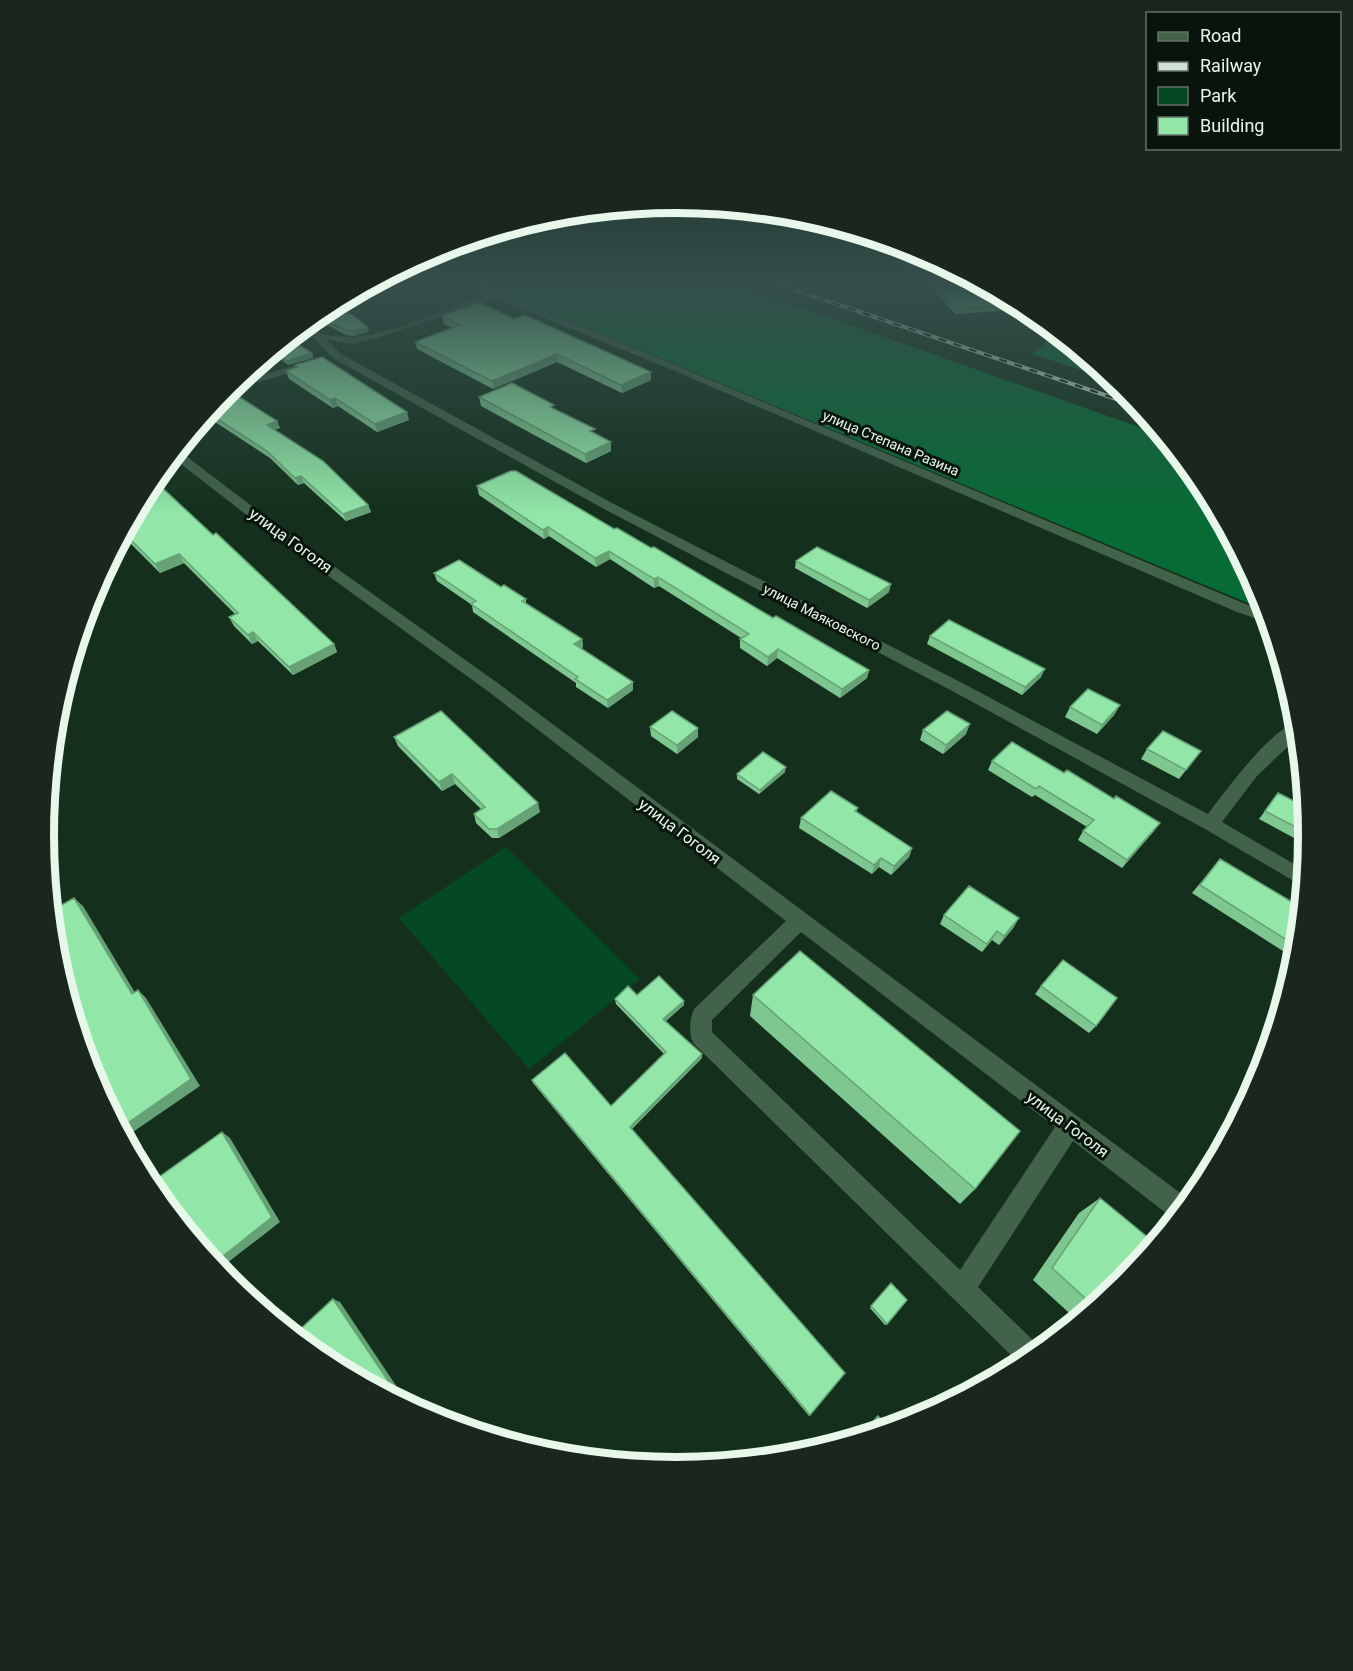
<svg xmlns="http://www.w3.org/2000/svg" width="1353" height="1671" font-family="Roboto,sans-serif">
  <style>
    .green { fill: #054922 }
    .forest { fill: #076b35 }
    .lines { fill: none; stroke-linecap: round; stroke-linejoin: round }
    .minor { fill: #42624a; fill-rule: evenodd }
    .rail-casing { stroke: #cfe1d3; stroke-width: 4 }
    .rail { stroke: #09150c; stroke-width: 2; stroke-dasharray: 8; stroke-linecap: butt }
    .wall { fill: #7ec790 }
    .shaded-wall { fill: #66a276 }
    .building { fill: #92e7a8; stroke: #66a276; stroke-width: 1.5 }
    .labels { text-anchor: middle; stroke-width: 6; stroke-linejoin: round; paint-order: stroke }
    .far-street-label { font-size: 14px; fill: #e7f8eb; stroke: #09150c }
    .street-label { font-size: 16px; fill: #e7f8eb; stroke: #09150c }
    .rim { fill: none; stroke: #e7f8eb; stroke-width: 8 }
  </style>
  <rect width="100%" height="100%" fill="#14301c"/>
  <path class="green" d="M506,847L640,979L529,1069L399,918Z"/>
  <path class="forest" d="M484,282H729L1164,436L1203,484L1261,594L1267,611L514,297Z
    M1062,337L1117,382L1032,354L1047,341Z"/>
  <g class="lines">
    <path class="minor" d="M465,282H477L1267,613L1269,623L1237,612L675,371L495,298L377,338L353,344L327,340L341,354L612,503L966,685L1208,814C1226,790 1270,730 1298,721L1300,735L1257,776L1222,822L1306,871L1304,887L1205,829L956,693L604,509L458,428L333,358L303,327L308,323C313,326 317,332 323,334C371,347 441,311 487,294Z
      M310,361L314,362V366L227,391L235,383Z
      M178,450L290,535L499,684L1191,1201L1175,1220L1073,1141L978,1287L1042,1349L1021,1365L693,1043C689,1033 689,1020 694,1009L786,921L489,692L280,541L172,457ZM801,932L1055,1127L960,1270L712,1032V1020Z"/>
    <g class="rail-casing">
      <path id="rail" d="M772,282L1140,407"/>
    </g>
    <use href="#rail" class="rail"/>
  </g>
  <path class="wall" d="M927,282H978L1028,309L955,314Z
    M325,309L369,332L353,336L346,335L314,318Z
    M442,316L514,319L651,372V380L622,393L557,362L493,389L417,349L415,342L452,328L444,324Z
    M289,339L312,353L313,358L288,365L272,352Z
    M295,365L409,420L377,432L338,406L333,408L289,379L286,371L296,368Z
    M222,397L277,421L280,428L274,430L368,505L371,512L346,521L304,483L298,485L270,458L206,416Z
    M479,397L555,409L595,434L611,451L586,463L481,406Z
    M150,484L334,644L337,652L293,675L258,641L252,644L234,626L229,617L235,614L184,563L160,573L123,536Z
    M477,486L614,529L651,548L773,618L869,670L867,678L840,698L777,658L767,666L740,648V639L741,638L659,586L654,588L610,559L596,567L549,536L544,539L479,495Z
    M796,561L889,592L867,608L795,568Z
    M434,573L501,587L526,599V604L582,639L583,647L581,649L633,682V690L608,708L576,687V683L473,612L472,605L437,581Z
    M930,636L1041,677L1022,695L927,644Z
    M1120,705L1114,715L1097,734L1065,717L1070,707Z
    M650,727L698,737L677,754L651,736Z
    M923,730L966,734L943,754L920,740Z
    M394,737L540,812L499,838H492L476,823L474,814L481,809L455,784L442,791L398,746Z
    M1147,749L1201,751L1179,779L1141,759Z
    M992,761L1154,831L1122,868L1078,840L1083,831L1087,827L1035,795L1032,797L988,770Z
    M785,772L759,794L737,779V774Z
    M1278,793L1299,804L1305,794L1310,836L1309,846L1259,819Z
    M858,808L856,812L912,848L909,857L891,875L879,867L872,874L799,828L801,818Z
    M1220,859L1302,908L1297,960L1192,893Z
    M944,915L1014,927L999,945L992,940L982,952L940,924Z
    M1041,986L1096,1026L1089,1033L1035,994Z
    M637,995L684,1001V1005L666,1021L702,1058L632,1129L810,1415L809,1416L533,1083L532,1080L611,1106L664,1054L616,1004L615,999Z
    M753,995L975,1189L960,1204L750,1016Z
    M1100,1198L1124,1283L1078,1321L1033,1280L1079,1213Z
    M891,1283L887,1324L885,1325L870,1308Z
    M878,1416L890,1429L859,1439L876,1417Z"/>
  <path class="shaded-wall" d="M368,327L369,332L353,336L352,331Z
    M312,353L313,358L288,365L287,361Z
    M557,354V362L493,389L492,381Z
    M651,372V380L622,393L621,385Z
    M335,398L338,406L333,408L330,400Z
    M407,412L409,420L377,432L375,424Z
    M277,421L280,428L269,432L267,425Z
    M611,442V451L586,463L585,454Z
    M301,476L304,483L298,485L295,478Z
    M368,505L371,512L346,521L343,514Z
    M548,527L549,536L544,539L543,530Z
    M609,551L610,559L596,567L595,558Z
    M179,554L184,563L160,573L155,564Z
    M658,577L659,586L654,588V579Z
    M891,584L889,592L867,608L869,600Z
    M253,632L258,641L252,644L248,635Z
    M582,639L583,647L575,652L574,644Z
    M334,644L337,652L293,675L289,667Z
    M778,649L777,658L767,666L768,657Z
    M1045,669L1041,677L1022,695L1025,687Z
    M869,670L867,678L840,698L842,689Z
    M633,682V690L608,708L607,700Z
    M1120,705L1114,715L1097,734L1102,725Z
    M970,724L966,734L943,754L946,745Z
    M698,728V737L677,754V745Z
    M786,767L785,772L759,794L760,790Z
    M452,774L455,784L442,791L439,782Z
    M538,803L540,812L499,838L497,829Z
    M1160,823L1154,831L1122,868L1127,860Z
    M912,848L909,857L891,875L894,866Z
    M881,858L879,867L872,874L874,865Z
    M74,898L83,906L140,1001L132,994Z
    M1019,918L1014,927L999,945L1004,936Z
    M997,931L992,940L982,952L987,944Z
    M138,990L146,998L200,1086L127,1136L121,1133L119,1129Z
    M684,1001V1005L663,1023V1019Z
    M702,1054V1058L630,1130V1127Z
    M222,1132L230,1138L280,1222L218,1270L213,1264Z
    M333,1299L340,1302L409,1405L408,1406L403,1404Z"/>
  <path class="building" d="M932,282H978L1020,305L956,309Z
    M336,303L368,327L352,331L345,330L317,316L325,309Z
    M480,303L514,319L525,315L651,372L621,385L557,354L492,381L415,342L460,325L442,316Z
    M289,339L312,353L287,361L274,351Z
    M322,357L407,412L375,424L335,398L330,400L286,371L298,367L295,365Z
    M512,383L554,405L550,407L595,429L590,431L611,442L585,454L479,397Z
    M233,393L277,421L267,425L323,461L368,505L343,514L301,476L295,478L267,451L208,413L222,397Z
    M511,471H516L614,529L617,528L651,548L654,547L773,618L776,616L869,670L842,689L778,649L768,657L740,639L749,634L658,577L654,579L609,551L595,558L548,527L543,530L477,486Z
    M150,484L154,486L158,484L213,535L216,533L334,644L289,667L253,632L248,635L229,617L238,613L179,554L155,564L124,533Z
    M817,547L891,584L869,600L796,561Z
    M459,560L501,587L504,585L526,599L522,601L582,639L574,644L633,682L607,700L575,679L578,677L471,604L476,601L434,573Z
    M949,620L1045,669L1025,687L930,636Z
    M1088,689L1120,705L1102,725L1070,707Z
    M441,711L538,803L497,829H489L474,814L485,807L452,774L439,782L394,737Z
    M672,711L698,728L677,745L650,727Z
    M947,711L970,724L946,745L923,730Z
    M1163,731L1201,751L1186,770L1147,749Z
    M1012,742L1064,773L1067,770L1114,799L1116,796L1160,823L1127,860L1083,831L1094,820L1039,786L1036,789L992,761Z
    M763,752L786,767L760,790L737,774Z
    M831,791L858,808L855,811L912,848L894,866L881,858L874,865L801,818Z
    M1278,793L1300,804L1306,796L1309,834L1265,811Z
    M1220,859L1302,908L1298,947L1200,885Z
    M969,886L1019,918L1004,936L997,931L987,944L944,915Z
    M74,898L132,994L138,990L191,1079L119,1129L92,1077L56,959L51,911Z
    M800,951L1020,1131L975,1189L753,995Z
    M1063,960L1117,998L1096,1026L1041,986Z
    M659,976L684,1001L663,1019L702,1054L630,1127L845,1373L810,1415L532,1080L565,1053L611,1106L666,1052L615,999L628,986L637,995Z
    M222,1132L272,1217L213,1264L162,1202L152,1182Z
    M1100,1198L1156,1244L1124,1283L1095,1307L1052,1268Z
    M891,1283L907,1300L887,1324L871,1306Z
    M333,1299L403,1403V1404L325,1362L293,1336Z
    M878,1416L890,1429L861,1438Z"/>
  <linearGradient id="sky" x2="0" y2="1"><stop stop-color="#0b1a0f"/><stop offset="0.55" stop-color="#344e4b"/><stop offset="1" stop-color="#344e4b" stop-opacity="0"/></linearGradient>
  <rect width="1353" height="516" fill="url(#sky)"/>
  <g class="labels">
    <g class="far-street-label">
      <text transform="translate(891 443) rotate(23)" y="5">улица Степана Разина</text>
      <text transform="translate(822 617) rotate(27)" y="5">улица Маяковского</text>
    </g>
    <g class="street-label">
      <text transform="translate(291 540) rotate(36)" y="6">улица Гоголя</text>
      <text transform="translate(680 831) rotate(37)" y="6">улица Гоголя</text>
      <text transform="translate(1068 1124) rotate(37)" y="6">улица Гоголя</text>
    </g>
  </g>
  <path d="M0 0H1353V1671H0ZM54 835a622 622 0 1 1 1244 0a622 622 0 1 1-1244 0Z" fill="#1b271e" fill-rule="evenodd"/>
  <path class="rim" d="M54 835a622 622 0 1 1 1244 0a622 622 0 1 1-1244 0Z"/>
  <rect x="1146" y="12" width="195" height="138" fill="#09150c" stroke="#627065" stroke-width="1.5"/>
  <rect x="1158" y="32" width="30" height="9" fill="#42624a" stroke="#627065" stroke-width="1.5"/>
  <text x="1200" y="42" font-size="18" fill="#e7f8eb">Road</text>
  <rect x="1158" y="62" width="30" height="9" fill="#cfe1d3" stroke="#627065" stroke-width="1.5"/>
  <text x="1200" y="72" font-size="18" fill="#e7f8eb">Railway</text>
  <rect x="1158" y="87" width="30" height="18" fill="#054922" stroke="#627065" stroke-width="1.5"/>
  <text x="1200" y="102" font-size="18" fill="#e7f8eb">Park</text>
  <rect x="1158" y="117" width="30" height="18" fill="#92e7a8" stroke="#627065" stroke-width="1.5"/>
  <text x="1200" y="132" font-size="18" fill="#e7f8eb">Building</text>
</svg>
